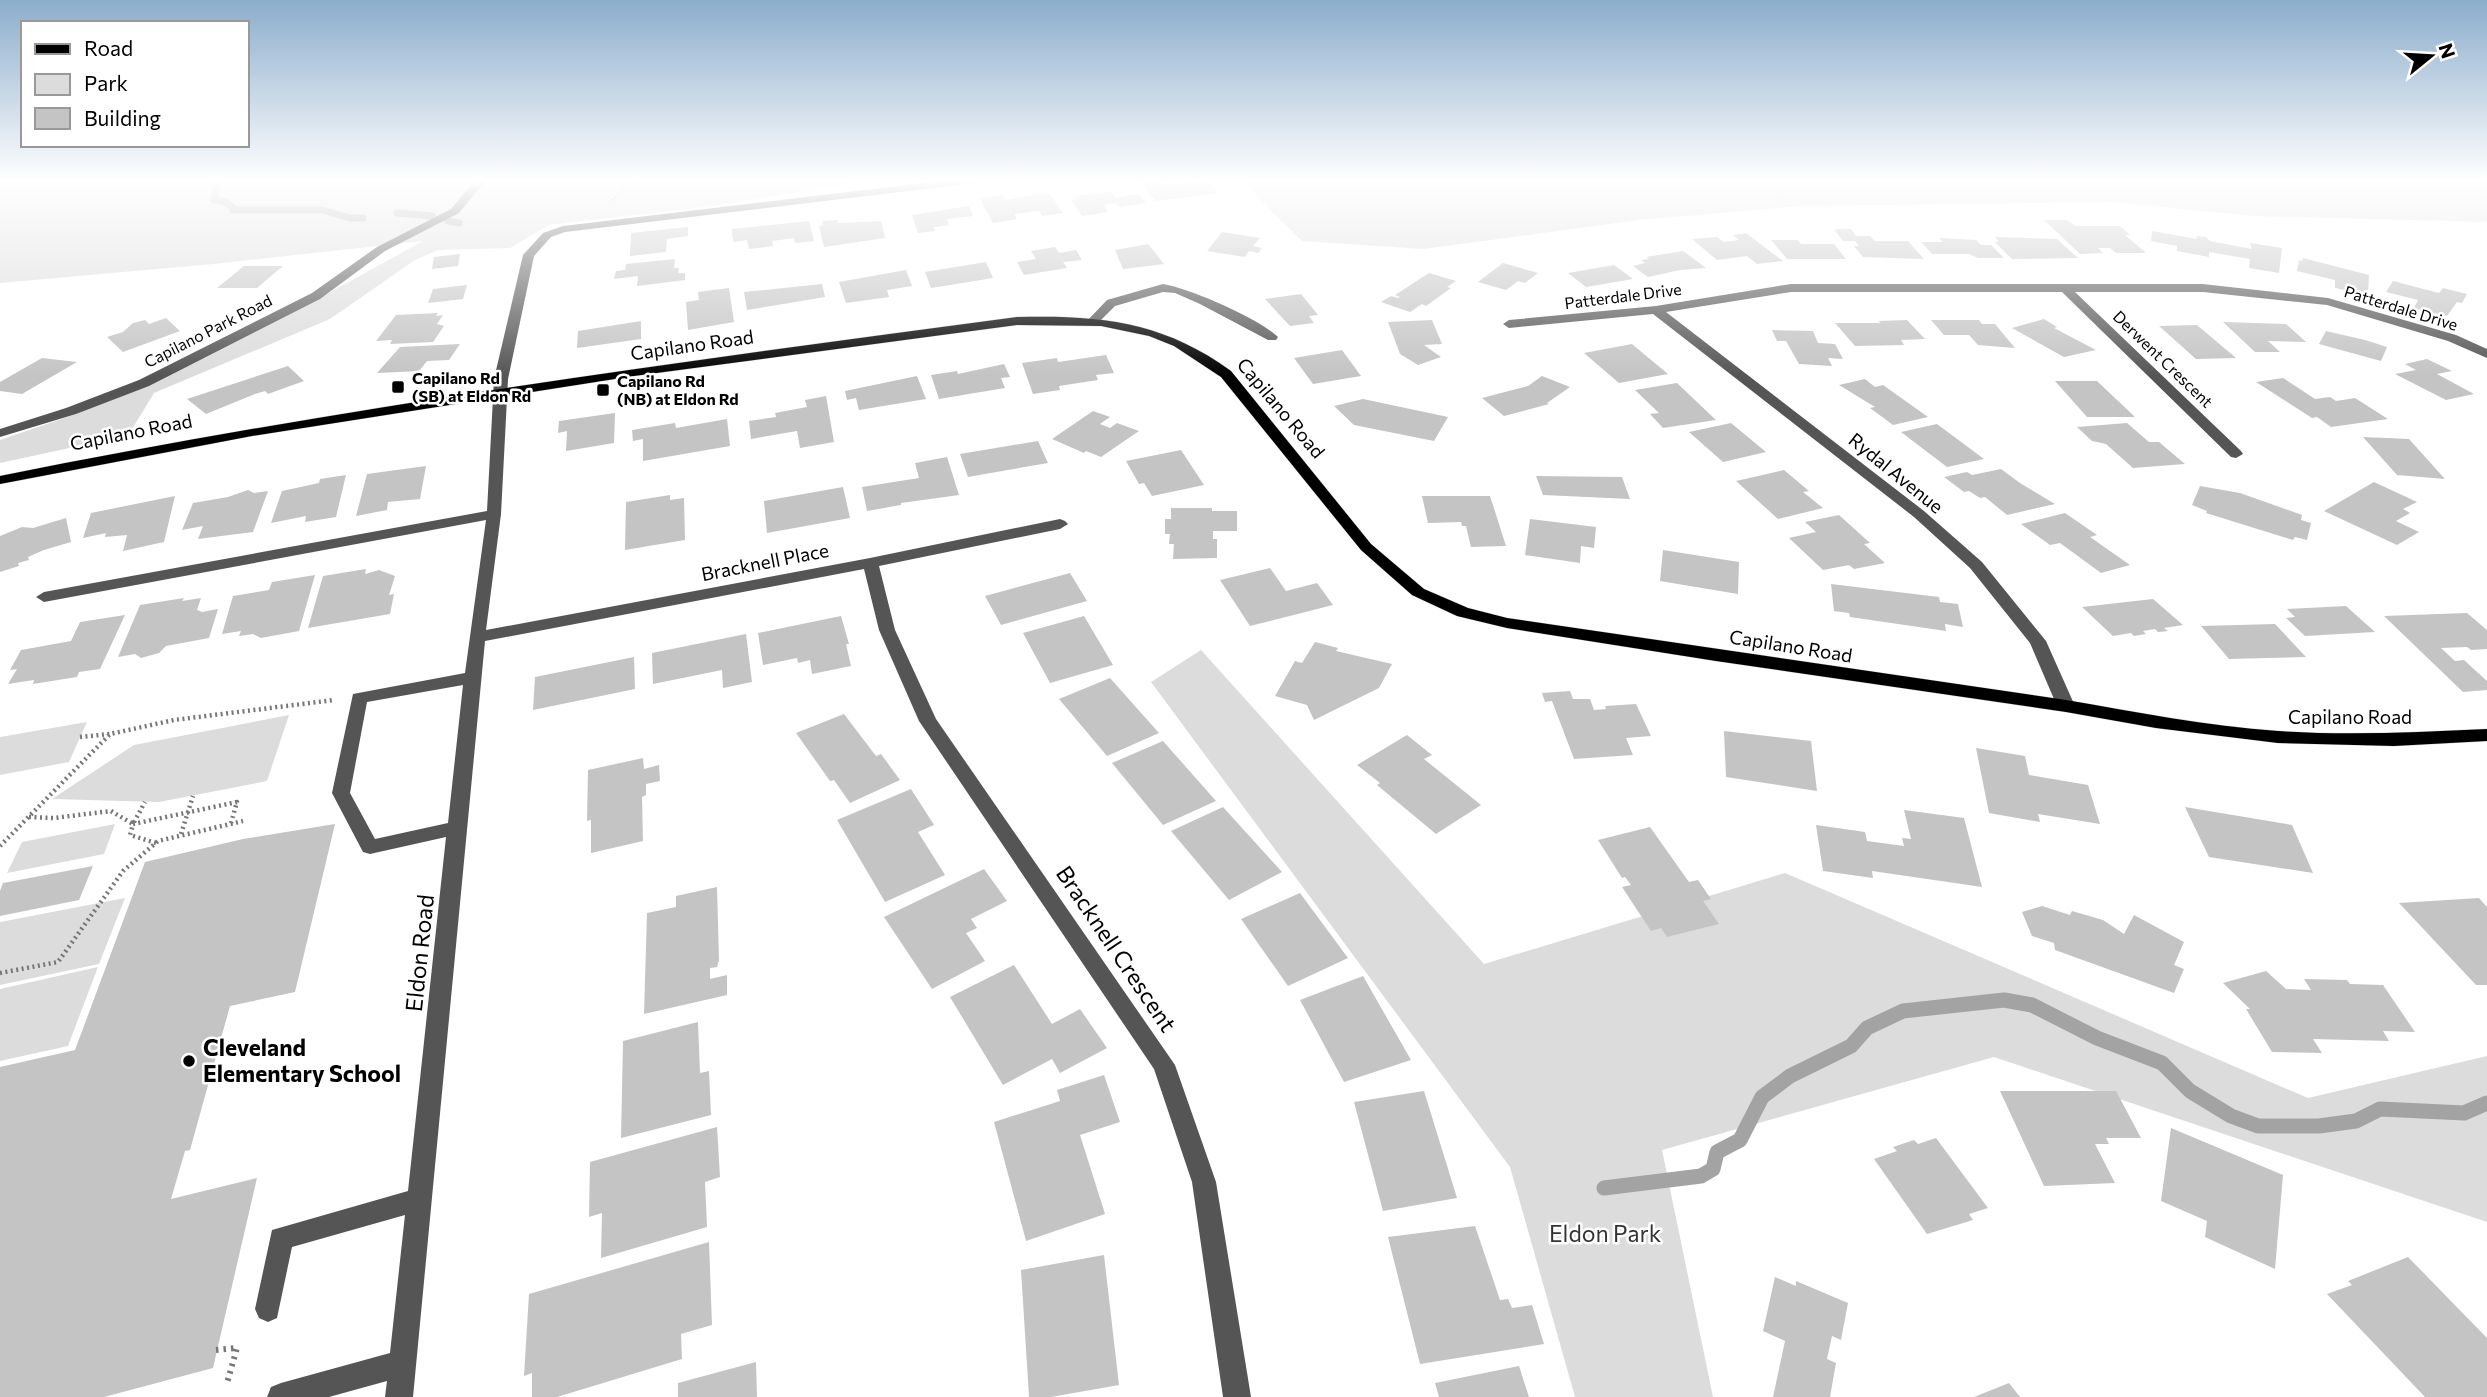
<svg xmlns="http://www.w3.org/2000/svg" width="2487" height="1397" font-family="Commissioner,sans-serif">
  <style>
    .green { fill: #dcdcdc }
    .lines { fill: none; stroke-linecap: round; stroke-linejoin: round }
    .stream-far1 { stroke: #a3a3a3; stroke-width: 7 }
    .stream { stroke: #a3a3a3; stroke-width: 15 }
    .building { fill: #c4c4c4 }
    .major-casing { stroke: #dbdbdb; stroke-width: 1 }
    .path-far2 { stroke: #777; stroke-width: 2.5; stroke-dasharray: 1 2.5; stroke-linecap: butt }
    .path-far1 { stroke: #777; stroke-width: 4.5; stroke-dasharray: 2 3.5; stroke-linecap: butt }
    .path { stroke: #777; stroke-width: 6; stroke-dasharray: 2.5 5; stroke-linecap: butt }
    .minor { fill: #555; fill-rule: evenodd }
    .major { fill: #000; fill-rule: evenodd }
    .poi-dot { fill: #000; stroke: #fff; stroke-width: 2.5 }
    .labels { text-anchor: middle; stroke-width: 5; stroke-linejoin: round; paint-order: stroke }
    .far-street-label { font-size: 16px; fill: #000; stroke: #fff }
    .far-poi-label { font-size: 16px; font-weight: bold; fill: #000; stroke: #fff; text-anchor: start }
    .street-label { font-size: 19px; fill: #000; stroke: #fff }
    .near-street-label { font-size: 23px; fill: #000; stroke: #fff }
    .near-poi-label { font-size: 23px; font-weight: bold; fill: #000; stroke: #fff; text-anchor: start }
    .near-park-label { font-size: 23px; fill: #333; stroke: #fff }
  </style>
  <rect width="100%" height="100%" fill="#fff"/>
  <path class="green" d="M0,180H874L711,206L549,225L510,248L438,250L415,260L330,319L154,393L132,429L65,449L0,463V440L76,414L316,300L423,241L213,264L0,283Z
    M1240,180H2487V222L2253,216L2112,202L1801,206L1639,220L1423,249L1302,241Z
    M1201,650L1484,964L1785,873L2308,1098L2487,1056V1222L1994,1057L1662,1150L1713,1397H1575L1510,1167L1151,682Z
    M289,715L267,781L159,802L52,799L134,745Z
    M87,722L69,762L0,775V737Z
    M115,824L104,854L7,873L22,842Z
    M125,898L99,964L0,985V922Z
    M98,967L68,1046L0,1061V989Z"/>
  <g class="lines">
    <path class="stream-far1" d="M214,180L217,184L214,200L223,201L233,207V210H322L350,218H363
      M397,213L432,216
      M448,221L459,223"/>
    <path class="stream" d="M1604,1188L1701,1176L1713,1169L1717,1152L1740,1140L1762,1097L1790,1076L1851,1046L1867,1028L1903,1011L2004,1000L2032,1005L2097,1038L2162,1063L2190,1091L2231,1116L2258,1126H2319L2356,1121L2380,1109L2464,1113L2487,1103"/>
  </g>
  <path class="building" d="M1137,180H1163L1167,186L1193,180L1195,183L1209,181L1219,193L1156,201Z
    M1111,191L1115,198L1139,194L1146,203L1119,207L1116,203L1104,205L1108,212L1082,216L1071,200L1076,199L1075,196Z
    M1037,194H1050L1063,213L1042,216L1039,211L1014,214L1017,219L993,223L980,198L1003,195L1006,200Z
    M969,206L973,216L947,219L949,225L934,227L935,231L918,233L912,215Z
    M837,220L838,223L881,221L885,238L824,247L819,226L823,225L822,221Z
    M2044,220H2067L2075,226H2120L2130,235H2125L2146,253H2116L2110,248H2098L2103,253L2080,254Z
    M809,221L814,241L795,243L794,238L772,241L773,246L749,249L747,240L734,242L732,236V229Z
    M688,227V236L667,239L666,252L630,256L631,233Z
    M1834,229H1851L1856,236H1870L1875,241H1908L1924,259L1863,257L1854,246H1859L1855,241H1843Z
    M2152,231L2197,239L2196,236L2206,237L2210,241L2252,249L2250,243L2282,248L2279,273L2249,268L2250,259L2209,252V257L2177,251V246L2151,241Z
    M1222,232L1260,238L1253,246L1262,248L1258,253L1249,251L1245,257L1207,251Z
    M1746,233L1783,261L1757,264L1747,256L1717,260L1692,239L1717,237L1724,242L1739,240L1733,235Z
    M1995,237L2057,239L2078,258L2012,259L1995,242H1999Z
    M1939,238L1976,240L1981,245H1991L2004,258H1978L1969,254H1932L1921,242H1943Z
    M1771,240H1798L1801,244H1834L1846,259H1787Z
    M1148,244L1164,264L1123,269L1115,250Z
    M1055,247L1059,253L1076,250L1082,260L1063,262L1067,268L1024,275L1017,262L1036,259L1031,251Z
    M1683,251L1706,268L1680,270L1648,277L1633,266L1645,263L1641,260L1649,259L1646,257Z
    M460,254L458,266L432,269L434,257Z
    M2303,258L2369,275L2368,295L2335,288V280L2297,271L2299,260L2302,261Z
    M675,259L674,268H679L678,273H685V280L637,286L638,276L614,279L616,271L625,270L626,264Z
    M986,262L993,278L944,286L931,288L925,272Z
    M1503,263L1538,273L1525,283L1518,281L1506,290L1478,282Z
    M1614,265L1633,279L1586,287L1568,273Z
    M244,266H283L257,288H217Z
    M906,270L912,286L887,290L889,297L846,303L839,282Z
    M1429,273L1456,281L1447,287L1451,288L1426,306L1422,304L1410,312L1381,302L1391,296L1398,298L1400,297L1395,295Z
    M2393,281L2439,293L2443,288L2467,294L2462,303L2457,302L2447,316L2414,308L2418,300L2386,292Z
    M822,284L825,297L747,310L744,292Z
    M467,285L463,299L428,303L433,289Z
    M729,288L734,322L688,330L686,302L699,300L698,292Z
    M1301,294L1318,315L1309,316L1314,323L1290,326L1265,299Z
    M438,313L436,316L443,315L437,324L444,326L433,342L390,344L392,340L376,341L396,315Z
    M166,318L180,331L123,352L107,337L123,332L133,323L145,320L149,324Z
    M2044,319L2057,327L2054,328L2096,350L2064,357L2012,328Z
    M1432,320L1442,344L1424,345L1441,357L1418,365L1400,354L1388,322Z
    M1907,320L1925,339L1901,340L1904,345L1855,346L1835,323H1881L1878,321Z
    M1931,320H1979L1982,324H1995L2015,348L1978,345L1969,335H1944Z
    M641,321V339L577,348L578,331Z
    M2223,322L2286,324L2306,342L2268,341L2280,352H2255Z
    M2197,325L2236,358L2196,359L2159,326Z
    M1772,330L1813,331L1818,343L1835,344L1843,359L1828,358L1832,366L1799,364L1786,341H1777Z
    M2326,331L2365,340L2387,347L2381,361L2319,344Z
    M460,344L449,360L427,361L419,371L377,373L400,347Z
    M1632,344L1668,374L1619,383L1584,353Z
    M1342,350L1361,376L1313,384L1294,358Z
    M1106,355L1114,373L1096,375L1098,380L1059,386L1060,390L1033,394L1022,363L1057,358L1058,362Z
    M42,358L77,362L22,394L0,391V382Z
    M2427,359L2452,371L2437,374L2474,394L2446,400L2395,374L2416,370L2405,364Z
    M1004,364L1010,377L1001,378L1005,388L939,399L931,375L957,371L958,374Z
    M288,366L304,381L268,394L265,391L255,394L206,414L187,399Z
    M917,376L926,399L859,410L856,398L847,400L845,391Z
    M1542,376L1570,387L1547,403L1549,404L1504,416L1482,398L1528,386Z
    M2283,378L2315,399L2330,397L2336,401L2355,398L2388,419L2331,427L2317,417L2312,418L2256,382Z
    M1865,379L1875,387L1883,385L1928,417L1893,425L1870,408L1875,407L1839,385Z
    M2055,381H2097L2135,417H2087Z
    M1677,383L1716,420L1663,428L1650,414L1659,413L1635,390Z
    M826,396L834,442L800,448L797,431L751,439L749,421L776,417L775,413L807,407L805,400Z
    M1363,399L1448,417L1434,441L1354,425L1334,406Z
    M1093,411L1110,417L1100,424L1110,428L1117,423L1139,431L1101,457L1086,451L1084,453L1052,439Z
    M615,413L614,443L566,451L567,431L558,433L559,421Z
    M727,419L730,446L643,461V439L633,441L632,430L675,423L676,428Z
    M1731,423L1766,452L1723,462L1689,432Z
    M2127,423L2149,442H2159L2185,464L2133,468L2106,444L2092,441L2077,427Z
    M1937,424L1984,459L1947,467L1901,432Z
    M2363,437L2409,439L2445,479L2397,475Z
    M1038,441L1048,463L968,477L960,454Z
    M1181,450L1204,485L1152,496L1144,483L1139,484L1126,461Z
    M947,457L959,495L901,503V505L867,511L862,487L919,478L915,463Z
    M426,466L420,499L388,502L387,510L356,516L367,474Z
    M2001,469L2020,483L2055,504L2007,515L1985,497L1980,498L1969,491L1964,492L1944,477L1967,472L1972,475Z
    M1784,470L1809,491L1803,492L1823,508L1778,519L1736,481Z
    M346,475L336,517L305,522L306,516L271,523L282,491L319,483L320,479Z
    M1536,476L1622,477L1630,499L1543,495Z
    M2374,482L2417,502L2403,509L2410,513L2396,521L2419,532L2397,545L2324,511Z
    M2200,486L2240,493L2302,515L2301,520L2311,523L2307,540L2295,537L2293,540L2206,513L2207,511L2192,505Z
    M843,487L850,518L767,533L764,501Z
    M248,490L254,493L268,491L253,532L198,539L203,526L182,530L193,503L228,497Z
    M670,495V500L684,498L685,540L625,550L626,502Z
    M175,496L164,542L123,551L127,535L105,537L106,533L83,538L91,513Z
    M1422,496H1490L1506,546L1471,547L1466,526H1462L1461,522L1428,523Z
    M1171,508H1212V511H1237V531H1213V539H1217V558L1173,559L1174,544H1169L1170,534H1165V519H1171Z
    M2065,513L2097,535L2090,537L2130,565L2101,573L2060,543L2050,545L2021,524Z
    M1839,515L1870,543L1864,544L1885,563L1854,569L1849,565L1823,570L1789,538L1816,532L1805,522Z
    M66,518L71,542L44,550L28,557L29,560L18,563L19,566L0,572V536L22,527L33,528Z
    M1530,519L1596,527L1594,548L1581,546L1580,563L1525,555Z
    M1663,550L1739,562L1738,594L1660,581Z
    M1270,568L1286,591L1317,583L1333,605L1250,626L1220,580Z
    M366,569L365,574L379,570L395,576L389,595L394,594L390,614L308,628L323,576Z
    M1070,573L1087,601L1001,625L985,596Z
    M315,575L299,631L261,638L253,634L239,636L241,631L222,634L233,596L269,590L272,582Z
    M1831,584L1939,597L1940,602L1958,604L1963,627L1945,624L1946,631L1850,617L1849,613L1834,611Z
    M184,598L182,601L201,598L197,610L202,612L218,609L209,638L166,646L159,653L141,658L135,654L118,657L140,605Z
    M2153,599L2183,625L2164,628L2168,631L2158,632L2155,629L2143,631L2146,634L2134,636L2131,633L2113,636L2082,607Z
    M2346,606L2375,632L2305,636L2286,618L2295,617L2287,609Z
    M2467,613L2487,630V649L2471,650L2467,647L2441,648L2455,661L2464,660L2487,681V690L2463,692L2384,616Z
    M125,615L100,669L79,672L77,677L33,684L34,680L8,684L17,669L10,670L21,650L71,641L80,622Z
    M841,616L849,644H846L851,666L812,674L810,660L798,663L797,658L763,665L758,633Z
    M1084,616L1113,665L1050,683L1023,633Z
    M2275,624L2306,657L2229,659L2201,626Z
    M746,634L752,682L723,688L722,670L653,684L652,653Z
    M1315,642L1338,648L1336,651L1392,664L1379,688L1314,720L1307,705L1275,696L1295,661L1302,663Z
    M634,657L635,689L533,710L535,677Z
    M1110,678L1159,733L1107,756L1059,699Z
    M1570,691L1573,699H1590L1594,710L1606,709L1605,706L1636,704L1651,736L1626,738L1633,755L1574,759L1552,701L1545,702L1542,693Z
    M844,714L876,756L881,754L900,780L850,803L834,780L830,781L796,733Z
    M1724,731L1811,741L1817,791L1726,777Z
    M1407,735L1432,755L1424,759L1481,805L1436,834L1377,785L1380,783L1357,765Z
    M1163,741L1216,801L1163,825L1112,763Z
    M1976,748L2025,756L2029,775L2088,785L2100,824L2038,814L2040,822L1989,813Z
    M643,758L644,769L659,765L660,781L646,784V795L642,797L643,841L591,853V820L587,821L588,770Z
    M911,789L934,825L918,832L945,875L885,902L837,820Z
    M1223,807L1282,872L1229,900L1171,831Z
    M2185,807L2292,825L2313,873L2209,857Z
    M1904,810L1964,818L1982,887L1872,871L1873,878L1823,871L1816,825L1865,832L1867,841L1904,846L1902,838L1911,839Z
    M335,824L295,992L230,1006L190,1150L185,1151L171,1199L257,1178L213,1368L104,1397H0V1067L75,1050L145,862L243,839Z
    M1650,827L1689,882L1698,880L1711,899L1703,901L1719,924L1667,937L1661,928L1651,931L1622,887L1631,885L1625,877L1622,878L1598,840Z
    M93,866L79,900L0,916V891L3,883Z
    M984,869L1007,901L971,919L977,928L966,933L985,961L932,989L884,917Z
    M717,887L719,960L717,967L710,968V979L727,975V995L644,1014L647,913L676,907V896Z
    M1300,893L1348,958L1288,986L1241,919Z
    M2479,898L2487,907V985H2476L2399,903Z
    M2042,906L2070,915L2072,911L2103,920L2124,934L2134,915L2184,942L2174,965L2184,969L2174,993L2055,950L2054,943L2032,936L2022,912Z
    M1014,965L1052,1024L1080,1009L1107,1048L1060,1073L1052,1059L1003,1085L950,997Z
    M2266,971L2286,989L2311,990L2304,979L2347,980L2350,984L2383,985L2415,1032L2383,1031L2389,1041L2313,1039L2322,1053L2272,1052L2246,1009H2250L2223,983Z
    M1363,976L1411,1060L1344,1082L1300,1000Z
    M698,1022L700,1073L709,1071L711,1115L621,1138L623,1041Z
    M1104,1075L1120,1122L1080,1135L1105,1214L1026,1241L994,1122L1060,1101L1057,1090Z
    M1424,1091L1457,1198L1383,1211L1354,1102Z
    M2000,1091H2116L2141,1138H2106L2109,1144H2095L2115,1183L2044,1186Z
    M717,1127L720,1177L705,1182L707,1227L601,1258L602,1213L589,1217L590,1162Z
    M2171,1128L2283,1175L2275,1269L2205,1237L2207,1221L2161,1201Z
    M1936,1138L1988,1208L1969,1214L1973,1220L1927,1234L1874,1159L1897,1151L1893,1147L1914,1140L1918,1144Z
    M1475,1226L1500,1300L1508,1299L1512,1308L1532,1305L1544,1344L1420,1364L1388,1237Z
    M709,1242L712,1325L681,1334L682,1359L557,1397H532V1373L524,1376L529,1294Z
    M1104,1255L1119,1385L1051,1397H1029L1021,1270Z
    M2408,1257L2487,1338V1397H2425L2327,1294L2352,1285L2348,1281Z
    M1775,1277L1796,1286V1281L1848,1303L1841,1340L1832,1336L1827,1359L1836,1363L1830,1397H1773L1785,1341L1763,1331Z
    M756,1362L757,1397H678V1383Z
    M1519,1366L1529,1397H1439L1435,1383Z
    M2009,1383L2020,1397H1974Z"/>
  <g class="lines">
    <g class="major-casing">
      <path id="major" d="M1017,317C1099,315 1163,321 1231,371L1371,544L1424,589L1468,608L1507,618L2066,700C2136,712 2207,726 2278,731C2348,736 2418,732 2487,729V741L2394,746L2278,743L2156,728L2066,712L1716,661L1507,628L1457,616L1412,595L1361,550L1221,377L1174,346L1149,336L1101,326L1017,325L634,376L252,436L0,484V476C337,408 677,362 1017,317Z"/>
    </g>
    <path class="path-far2" d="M612,200L636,180"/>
    <path class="path-far1" d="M80,737L110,734
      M29,817L54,818L111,811L133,824L145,802
      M181,834L193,796
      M156,843L130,835L133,824L237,802L231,823
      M0,846L110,734L174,720L334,700
      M0,973L58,962L123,871L158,841L243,821"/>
    <path class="path" d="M216,1350L237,1348L227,1383"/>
    <path class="minor" d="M475,180H486L459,213L385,251L320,299L149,386L76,414L0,437V429L66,408L139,380L312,293L377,247L451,209Z
      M947,180H980L975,183L565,232L551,237L534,256L508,379L501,514L486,630L870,558L1060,519L1065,521L1068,524L1060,529L879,566L895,630L936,719L1175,1065L1216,1182L1251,1397H1223L1192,1182L1154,1069L919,721L879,630L864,569L485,641L413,1397H385L387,1381L329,1397H267L271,1387L281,1383L390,1353L405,1215L292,1247L277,1318L268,1322L259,1318L255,1309L272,1230L408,1191L446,837L370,854L363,852L332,793L353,694L465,673L486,520L44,602L36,597L44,592L487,511L494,379L523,255L543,233L563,226ZM463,685L448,823L375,839L350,793L367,702Z
      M1163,284C1189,288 1260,319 1278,337L1276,340H1268L1200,304L1175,293L1163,292L1115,306L1096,325L1086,322L1107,300Z
      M1791,284H2203L2328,298L2456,335L2487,349V358L2448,341L2327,305L2203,292H2075L2241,451L2243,454L2236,458L2231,457L2062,292H1791L1666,312L1924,511L1982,562L2046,641L2075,706L2066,712L2057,706L2030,643L1970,568L1914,517L1653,314L1509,328L1503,324L1509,320L1656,306Z"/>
    <use href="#major" class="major"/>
  </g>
  <linearGradient id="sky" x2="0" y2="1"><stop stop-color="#8cadcc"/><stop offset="0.48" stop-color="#fff"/><stop offset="1" stop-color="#fff" stop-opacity="0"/></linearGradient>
  <rect width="2487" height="376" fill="url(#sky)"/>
  <g class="poi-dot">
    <rect x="391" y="380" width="14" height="14" rx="3.5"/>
    <rect x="596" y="383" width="14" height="14" rx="3.5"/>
    <circle cx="189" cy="1061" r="7"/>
  </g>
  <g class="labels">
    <g class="far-street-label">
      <text transform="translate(1623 296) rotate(-7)" y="6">Patterdale Drive</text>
      <text transform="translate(2401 308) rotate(17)" y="6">Patterdale Drive</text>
      <text transform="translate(208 331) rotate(-27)" y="6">Capilano Park Road</text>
      <text transform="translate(2163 359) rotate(44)" y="6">Derwent Crescent</text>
    </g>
    <g class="far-poi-label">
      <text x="412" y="384">Capilano Rd<tspan x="412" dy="18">(SB) at Eldon Rd</tspan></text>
      <text x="617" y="387">Capilano Rd<tspan x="617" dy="18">(NB) at Eldon Rd</tspan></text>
    </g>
    <g class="street-label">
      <text transform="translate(692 345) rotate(-8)" y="7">Capilano Road</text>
      <text transform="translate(1281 408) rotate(50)" y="7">Capilano Road</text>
      <text transform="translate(131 432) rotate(-11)" y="7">Capilano Road</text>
      <text transform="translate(1896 473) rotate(39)" y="7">Rydal Avenue</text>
      <text transform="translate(765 562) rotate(-11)" y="7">Bracknell Place</text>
      <text transform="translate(1791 646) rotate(9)" y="7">Capilano Road</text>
      <text x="2350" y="724">Capilano Road</text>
    </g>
    <g class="near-street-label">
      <text transform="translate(1116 949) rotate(56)" y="8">Bracknell Crescent</text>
      <text transform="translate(420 953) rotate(-84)" y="8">Eldon Road</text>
    </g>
    <g class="near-poi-label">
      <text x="203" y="1056">Cleveland<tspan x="203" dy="26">Elementary School</tspan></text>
    </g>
    <g class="near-park-label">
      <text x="1605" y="1242">Eldon Park</text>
    </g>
  </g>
  <rect x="21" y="21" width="228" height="126" fill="#ffffff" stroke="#999999" stroke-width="2"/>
  <rect x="35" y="44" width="35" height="10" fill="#000000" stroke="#999999" stroke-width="2"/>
  <text x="84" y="56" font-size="21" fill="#000000">Road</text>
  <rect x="35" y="74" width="35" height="21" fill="#dcdcdc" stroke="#999999" stroke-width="2"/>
  <text x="84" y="91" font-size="21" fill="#000000">Park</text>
  <rect x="35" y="108" width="35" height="21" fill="#c4c4c4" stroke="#999999" stroke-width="2"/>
  <text x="84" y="126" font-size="21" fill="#000000">Building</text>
  <g transform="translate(2431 56) rotate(72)" stroke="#ffffff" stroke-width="5" paint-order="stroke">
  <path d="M0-5L12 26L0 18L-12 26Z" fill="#000000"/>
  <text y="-10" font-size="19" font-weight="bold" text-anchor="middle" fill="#000000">N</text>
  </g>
</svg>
